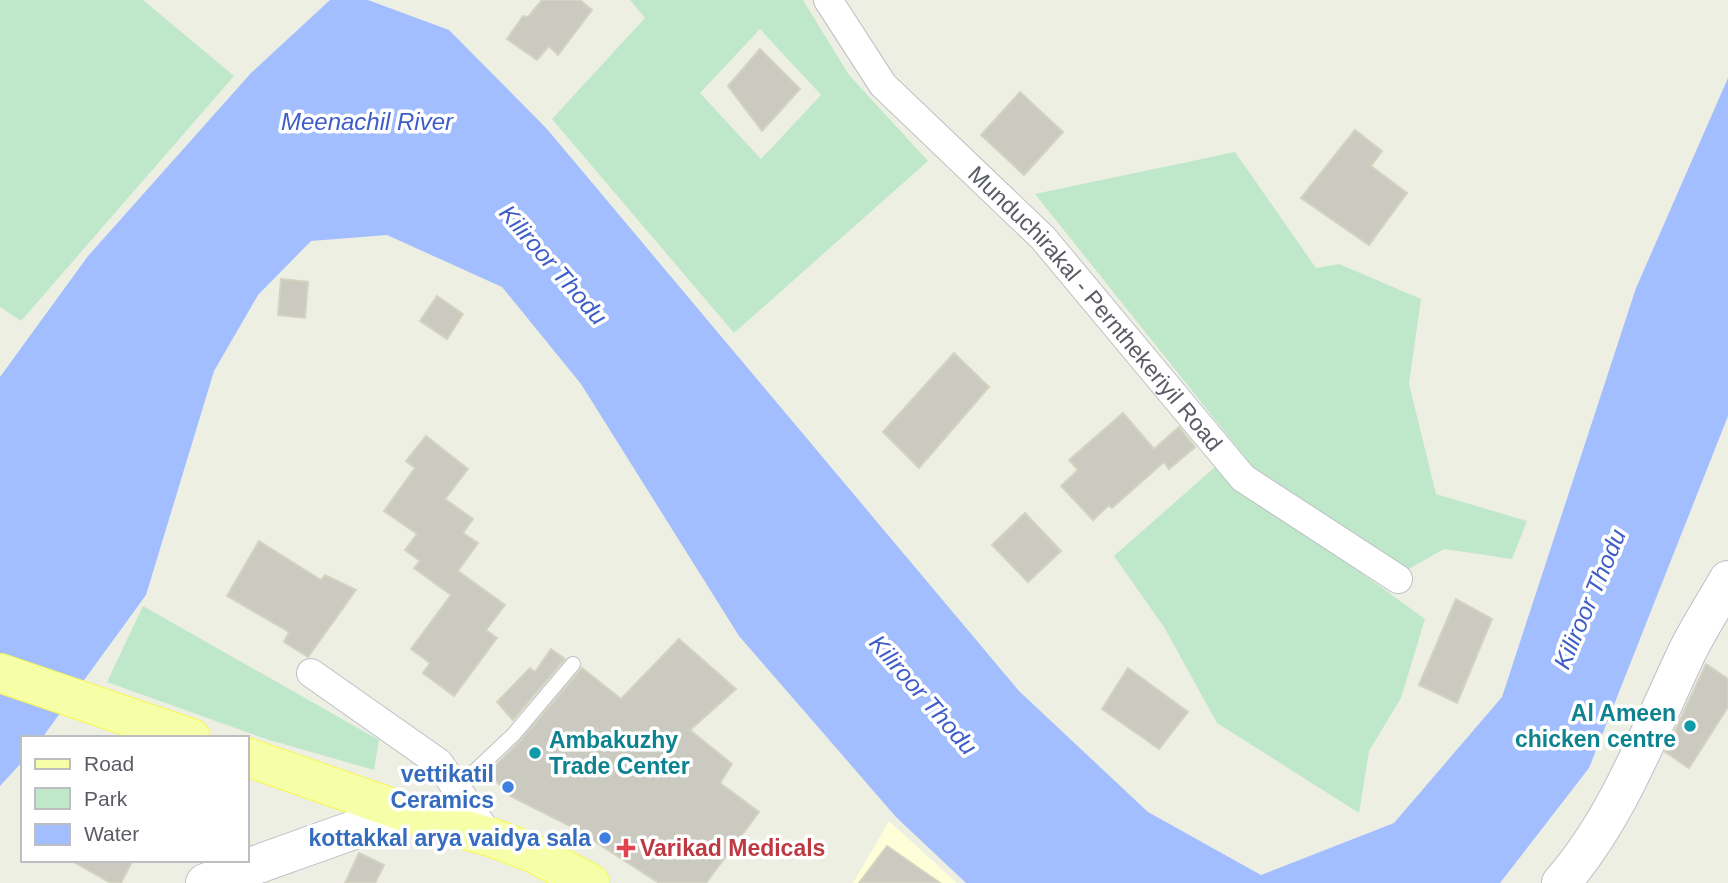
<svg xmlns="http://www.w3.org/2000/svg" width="1728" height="883" font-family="Arial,sans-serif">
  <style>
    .commercial { fill: #feffd8 }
    .green { fill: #bfe8ca; fill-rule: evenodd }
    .water { fill: #a3beff }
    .building { fill: #cacac0; stroke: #d4d3c1; stroke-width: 2 }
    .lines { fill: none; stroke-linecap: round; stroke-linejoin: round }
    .lane-casing { stroke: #bdbfc5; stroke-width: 16 }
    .street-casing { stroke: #bdbfc5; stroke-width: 30 }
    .secondary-casing { stroke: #bebfc7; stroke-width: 40 }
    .primary-casing { stroke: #f8f753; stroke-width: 40 }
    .lane { stroke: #fff; stroke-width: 14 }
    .street { stroke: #fff; stroke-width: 28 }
    .secondary { stroke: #fff; stroke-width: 38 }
    .primary { stroke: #f6ffa8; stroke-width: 38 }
    .culture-dot { fill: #0f9aa8; stroke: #fff; stroke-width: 2.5 }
    .shop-dot { fill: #3f7fe0; stroke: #fff; stroke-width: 2.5 }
    .health-dot { fill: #e0444e; stroke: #fff; stroke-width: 2.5 }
    .labels { text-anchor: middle; stroke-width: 7; stroke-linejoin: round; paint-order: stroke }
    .street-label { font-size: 23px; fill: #5b5d65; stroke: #fff }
    .culture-label { font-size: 23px; font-weight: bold; fill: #0d838f; stroke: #fff; text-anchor: end }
    .shop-label { font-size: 23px; font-weight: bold; fill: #366cbe; stroke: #fff; text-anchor: end }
    .health-label { font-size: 23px; font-weight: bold; fill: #be3a42; stroke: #fff; text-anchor: start }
    .water-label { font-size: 24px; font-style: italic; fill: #3f5dc9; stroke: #fff }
  </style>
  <rect width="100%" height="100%" fill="#eeefe3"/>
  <path class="commercial" d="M889,821L957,883H853Z"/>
  <path class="green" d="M0,0H143L234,76L21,321L0,307Z
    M630,0H803L849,75L928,161L734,333L552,119L645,18ZM760,29L821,95L761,159L700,93Z
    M1235,152L1316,268L1339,264L1421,299L1409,384L1436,494L1527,521L1512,559L1444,549L1407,570L1257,472L1035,194Z
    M1215,467L1425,619L1401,698L1369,751L1359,813L1217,723L1164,627L1114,556Z
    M143,606L379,740L374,770L266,739L107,682Z"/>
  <path class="water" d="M330,0H368L449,30L547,129L1019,691L1148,812L1261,875L1394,823L1502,697L1636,288L1728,78V416L1589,768L1500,883H966L896,817L739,636L581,384L502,287L387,235L311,241L258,295L214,371L146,595L42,738H23V761L0,786V377L88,256L251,73Z"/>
  <path class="building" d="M542,0H580L592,10L558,55L549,46L537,60L507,39L523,16L528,17Z
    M760,49L800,89L762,131L728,86Z
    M1020,92L1063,132L1024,175L981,135Z
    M1355,130L1382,151L1371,166L1407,193L1369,245L1301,198Z
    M281,279L308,282L305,318L278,315Z
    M437,296L463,314L447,339L420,321Z
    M954,353L989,387L919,468L883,432Z
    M1123,413L1154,449L1179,427L1195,447L1169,469L1164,462L1112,508L1109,505L1093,520L1061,486L1078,470L1069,460Z
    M426,436L468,469L445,499L473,519L463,533L478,543L458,571L505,605L486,630L497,638L454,696L423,673L430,663L411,649L451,595L414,568L420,561L405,550L417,534L384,511L415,468L406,461Z
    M1025,513L1061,551L1028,582L992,545Z
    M259,541L321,580L325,575L356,590L308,657L284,642L289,632L227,596Z
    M1456,599L1492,619L1457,703L1419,685Z
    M679,639L736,689L690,730L732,764L720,783L759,812L706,883H659L574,828L512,797L488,773L521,740L582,668L621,699Z
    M551,649L565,659L513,720L497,702L530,668L535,672Z
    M1706,664L1728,679V707L1689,768L1665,752Z
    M1128,668L1188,712L1159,749L1102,709Z
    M887,846L940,883H859Z
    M359,853L384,865L375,883H345Z
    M70,860H133L121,883H111Z"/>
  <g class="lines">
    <g class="lane-casing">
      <path id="lane" d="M456,789L514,734L573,664"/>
    </g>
    <g class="street-casing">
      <g id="street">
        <path id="s1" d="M828,0L883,85L1043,238L1243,478L1398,579"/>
        <path d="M311,673L439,763L490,837"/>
      </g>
    </g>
    <g class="secondary-casing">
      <path id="secondary" d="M205,883L404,812
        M1561,883C1619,817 1650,729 1688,650C1700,626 1715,603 1728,580"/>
    </g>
    <g class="primary-casing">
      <path id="primary" d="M0,673L191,738
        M247,757L404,812L490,837L533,853L590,883"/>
    </g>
    <use href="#lane" class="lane"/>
    <use href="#street" class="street"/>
    <use href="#secondary" class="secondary"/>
    <use href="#primary" class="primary"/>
  </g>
  <g class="culture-dot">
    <circle cx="1690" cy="726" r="7"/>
    <circle cx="535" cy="753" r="7"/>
  </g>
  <g class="shop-dot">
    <circle cx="508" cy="787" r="7"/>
    <circle cx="605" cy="838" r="7"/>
  </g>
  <path class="health-dot" d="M622.5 837.5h7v7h7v7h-7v7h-7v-7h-7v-7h7z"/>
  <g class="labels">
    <g class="street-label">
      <text dy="8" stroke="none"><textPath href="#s1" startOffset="410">Munduchirakal - Pernthekeriyil Road</textPath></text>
    </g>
    <g class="culture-label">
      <text x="1676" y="721">Al Ameen<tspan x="1676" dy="26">chicken centre</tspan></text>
      <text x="549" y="748" text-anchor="start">Ambakuzhy<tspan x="549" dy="26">Trade Center</tspan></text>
    </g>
    <g class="shop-label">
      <text x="494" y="782">vettikatil<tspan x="494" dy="26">Ceramics</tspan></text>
      <text x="591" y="846">kottakkal arya vaidya sala</text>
    </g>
    <g class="health-label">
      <text x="640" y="856">Varikad Medicals</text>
    </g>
    <g class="water-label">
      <text x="367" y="130">Meenachil River</text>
      <text transform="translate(553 265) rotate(49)" y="8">Kiliroor Thodu</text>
      <text transform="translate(1590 599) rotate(-67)" y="8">Kiliroor Thodu</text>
      <text transform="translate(923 695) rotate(49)" y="8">Kiliroor Thodu</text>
    </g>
  </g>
  <rect x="21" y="736" width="228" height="126" fill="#ffffff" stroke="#bdbec1" stroke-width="2"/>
  <rect x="35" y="759" width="35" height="10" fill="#f6ffa8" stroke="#bdbec1" stroke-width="2"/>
  <text x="84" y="771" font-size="21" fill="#5b5d65">Road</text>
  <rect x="35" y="788" width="35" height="21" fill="#bfe8ca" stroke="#bdbec1" stroke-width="2"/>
  <text x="84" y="806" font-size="21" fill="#5b5d65">Park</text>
  <rect x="35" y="824" width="35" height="21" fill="#a3beff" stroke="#bdbec1" stroke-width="2"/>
  <text x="84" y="841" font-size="21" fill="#5b5d65">Water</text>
</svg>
